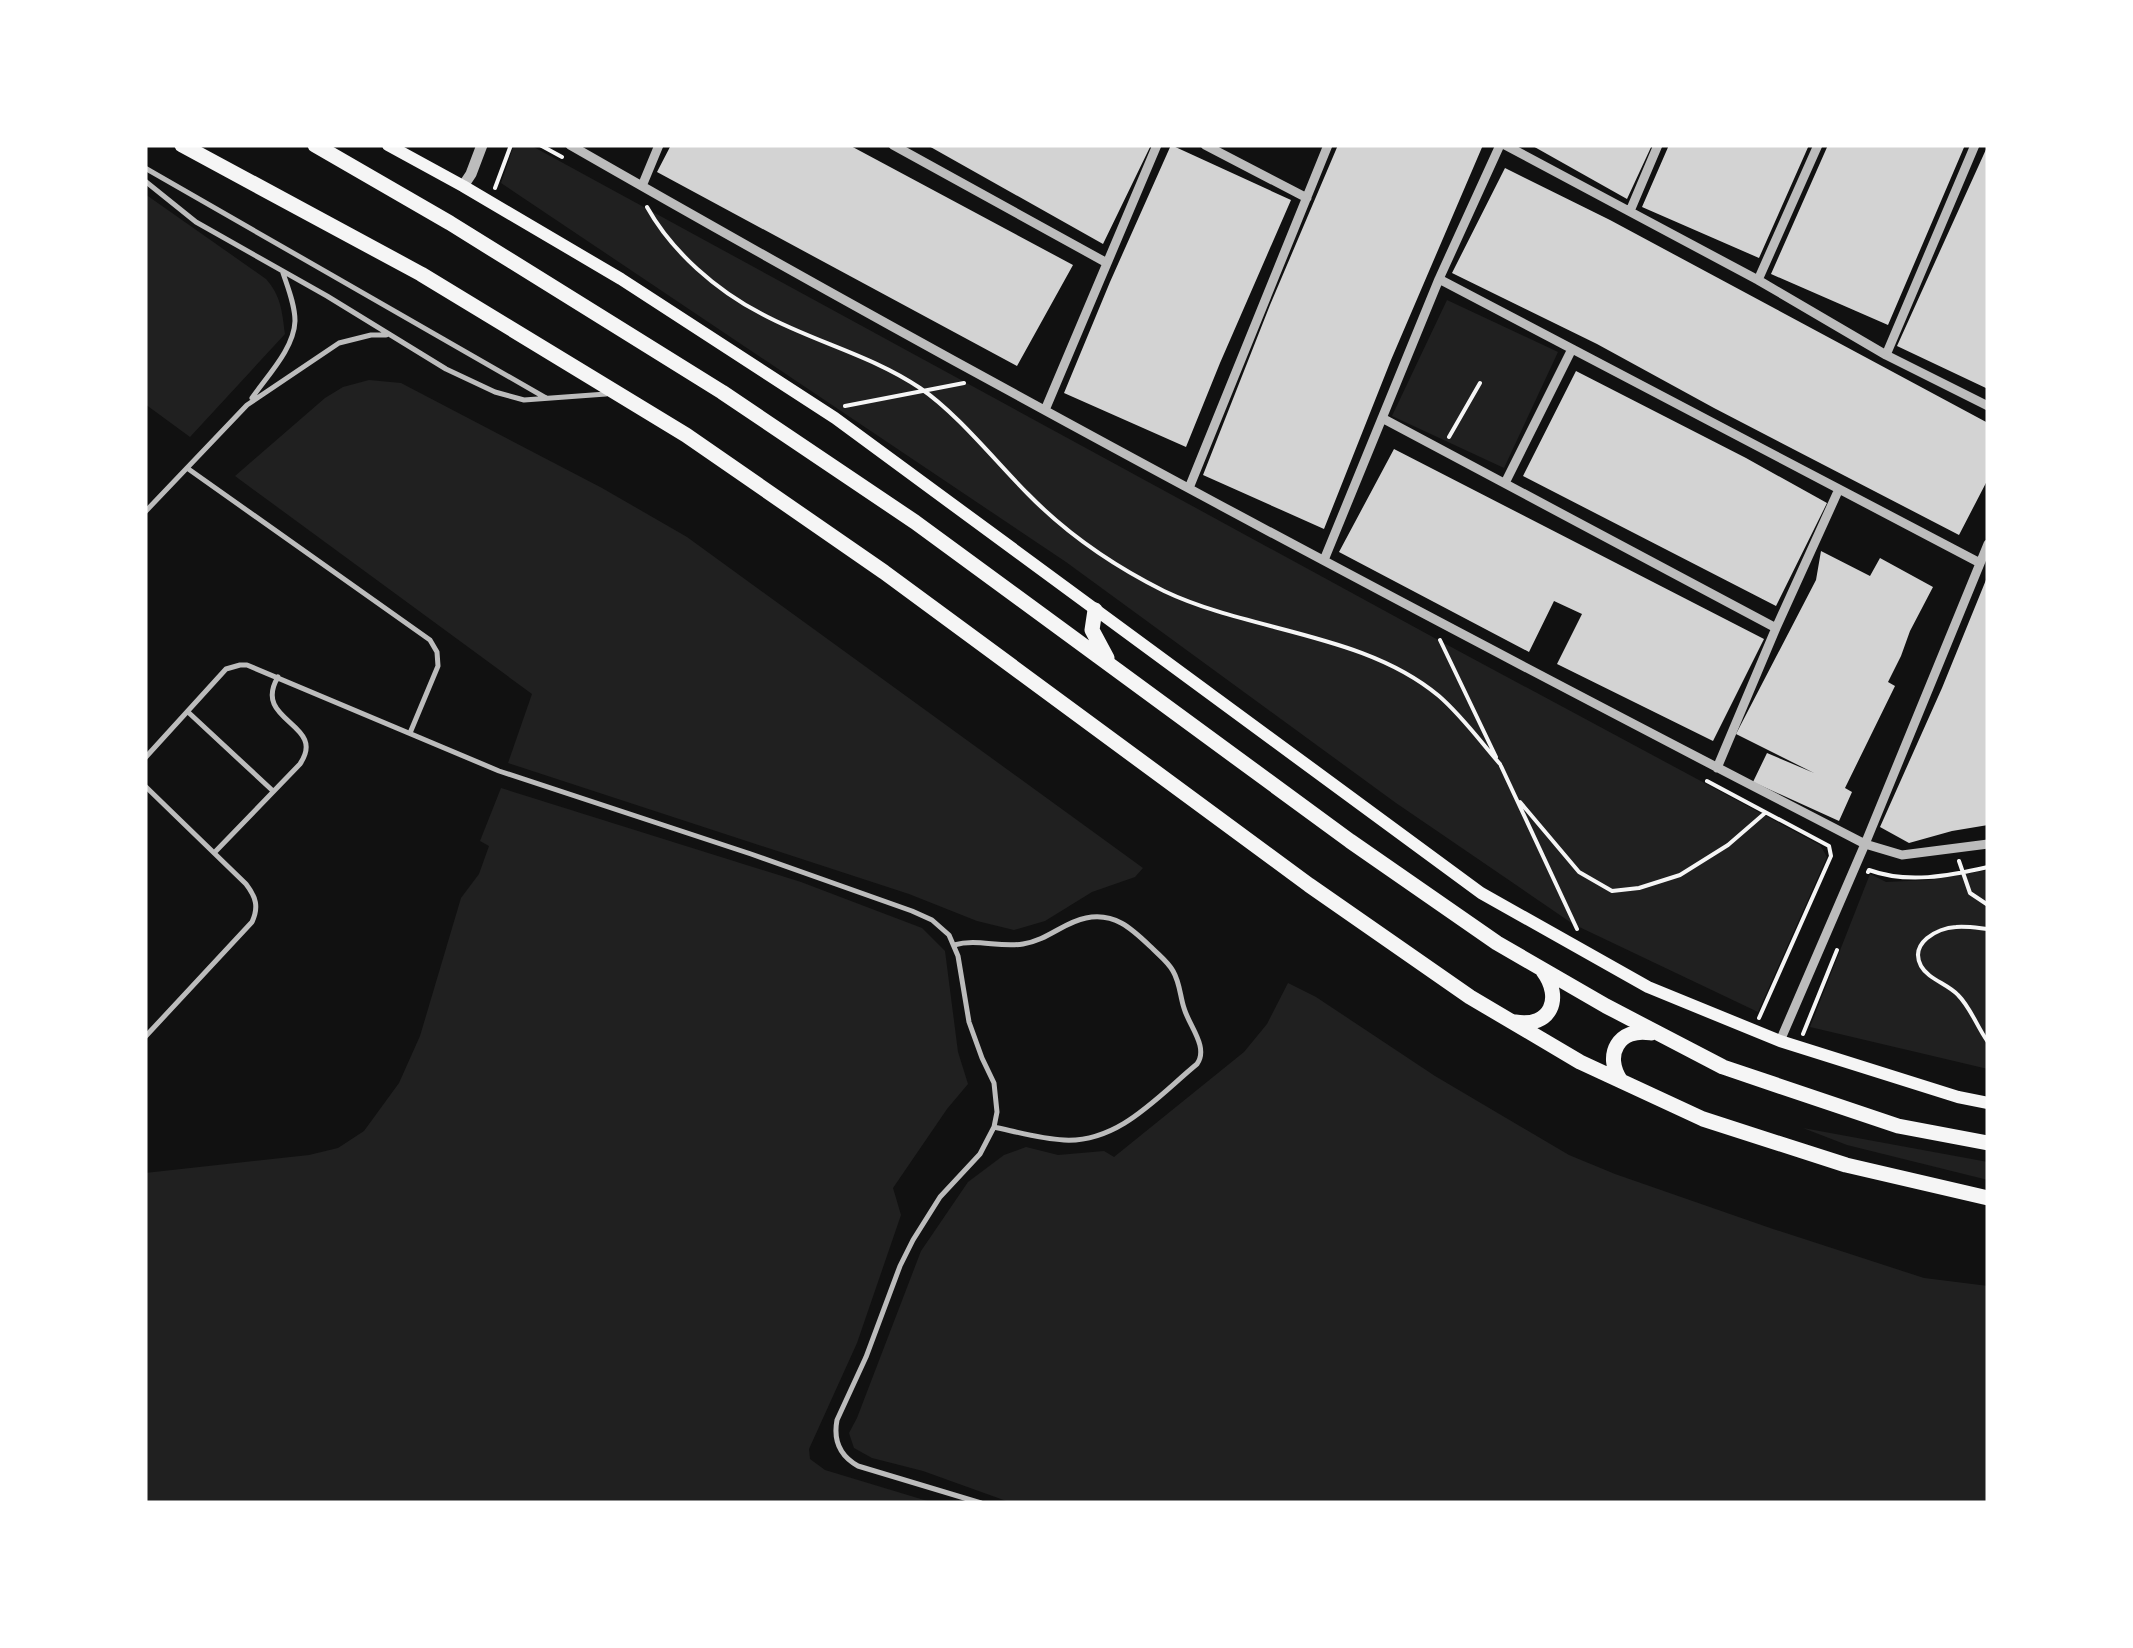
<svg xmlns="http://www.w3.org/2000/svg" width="2133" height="1648" font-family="Overpass,sans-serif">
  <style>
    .green { fill: #202020 }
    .building { fill: #d3d3d3 }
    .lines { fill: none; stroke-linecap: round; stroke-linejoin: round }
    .path { stroke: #f5f5f5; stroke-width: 4 }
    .service { stroke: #bcbcbc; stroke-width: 5 }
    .minor { stroke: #bcbcbc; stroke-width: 9 }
    .tertiary { stroke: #bcbcbc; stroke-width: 11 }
    .secondary { stroke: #f5f5f5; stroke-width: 12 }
    .trunk { stroke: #f5f5f5; stroke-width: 15 }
  </style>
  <rect width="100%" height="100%" fill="#111"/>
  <path class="green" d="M514,145H530L1440,641L1820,845L1827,857L1758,1012L1573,924L1396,803L1066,562L501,183Z
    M145,194L266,279C281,296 282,311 285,334L190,437L145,404Z
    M1447,300L1558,352L1504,468L1392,416Z
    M369,380L401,383L602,488L687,537L1143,868L1135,877L1092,892L1045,921L1014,930L977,921L909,894L508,763L532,694L235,476L325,398L343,387Z
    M501,788L801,882L922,928L945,951L958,1052L968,1084L947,1109L893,1188L901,1215L857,1343L809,1449L810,1459L825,1470L934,1503H145V1173L309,1155L338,1148L364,1131L399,1083L420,1036L461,898L479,874L489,846L480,841Z
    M1988,870V1069L1810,1027L1870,874L1886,882L1929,880Z
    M1288,983L1316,997L1435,1076L1569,1155L1615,1174L1773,1229L1924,1278L1988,1286V1503H1012L923,1471L872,1458L854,1448L849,1433L857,1418L921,1251L968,1182L1004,1155L1026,1147L1058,1155L1104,1151L1114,1157L1244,1052L1267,1024Z
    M1803,1128L1988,1162V1180L1847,1145Z"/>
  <path class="building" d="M671,145H849L1073,265L1017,366L657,172Z
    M927,145H1151L1103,244Z
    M1171,145L1291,200L1220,363L1186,447L1064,393L1110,282Z
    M1338,145H1483L1391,360L1324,529L1203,475L1270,305Z
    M1531,145H1652L1627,199Z
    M1669,145H1809L1759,258L1642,207Z
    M1828,145H1965L1888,325L1771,274Z
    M1988,145V389L1897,346Z
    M1505,168L1610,220L1988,423V479L1959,535L1714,408L1597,344L1452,273Z
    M1576,371L1746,458L1827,503L1776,606L1523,476Z
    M1394,449L1764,639L1713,741L1557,664L1582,614L1554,601L1529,652L1339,552Z
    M1821,551L1870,576L1880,558L1933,587L1910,631L1901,656L1888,682L1895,686L1845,788L1852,792L1839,821L1753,782L1767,753L1814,773L1736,734L1816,580Z
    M1988,575V825L1952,831L1909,843L1880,827L1942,688Z"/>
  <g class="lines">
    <path class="path" d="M540,145L562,157
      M495,188L511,145
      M647,207C672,252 717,291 762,314C814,342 871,355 920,388C957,413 996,462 1028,494C1067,534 1114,566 1164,591C1250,632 1364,633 1439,696C1462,716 1480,741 1500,764
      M845,406L964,383
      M1449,437L1480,383
      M1440,640L1496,757
      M1501,766L1577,929
      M1707,781L1829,846L1831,856L1759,1018
      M1520,802L1579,872L1612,891L1639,888L1680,875L1728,845L1765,813
      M1959,861L1970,893L1988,905
      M1868,872L1869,870C1907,884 1949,876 1988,867
      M1988,929C1978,928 1967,926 1956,927C1937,928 1909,943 1921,966C1928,979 1948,984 1958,995C1971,1008 1977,1027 1988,1042
      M1803,1034L1837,950"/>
    <path class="service" d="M145,168L546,398
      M145,181L196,222L327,296L446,369L495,392L524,400L606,394
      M252,398C267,376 294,349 295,321C295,305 288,288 283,273
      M187,468L430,640L437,652L438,666L410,733
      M145,512L247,405L339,343L371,335H386
      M188,712L273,791
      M145,758L226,669L240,665H247L499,771L751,854L912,911L932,920L949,935L958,956L969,1022L982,1058L994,1083L997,1112L994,1127L980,1154L940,1197L913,1240L900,1266L866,1357L837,1420C833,1441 840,1456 858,1466L981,1503
      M145,786L246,884C256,897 259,907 252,922L145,1037
      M214,853L300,764C328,723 251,722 278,677
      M954,945C977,938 999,948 1023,944C1048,940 1064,922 1086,918C1116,912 1133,930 1153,949C1160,956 1168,962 1173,971C1180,983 1180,996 1184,1008C1189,1026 1209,1047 1197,1064C1158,1096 1119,1143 1064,1140C1041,1139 1017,1132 994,1127"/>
    <path class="minor" d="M570,145C995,389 1429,619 1865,844L1902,855L1988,844
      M893,145L1107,263
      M1205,145L1307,198
      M1505,145L1758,280L1886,355L1988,406
      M642,186L659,145
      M1630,211L1658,145
      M1439,279L1980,563
      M1758,280L1818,145
      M1886,355L1975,145
      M1045,410L1157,145
      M1382,418L1776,628
      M1505,483L1572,349
      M1189,488L1328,145
      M1324,560L1439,279L1500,145
      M1717,768L1776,628L1839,489
      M1780,1041L1865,844L1988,544"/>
    <path class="tertiary" d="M463,186L471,174L482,145"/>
    <path class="secondary" d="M388,145L463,186L621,279L835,418L1481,893L1648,987L1780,1041L1958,1097L1988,1103"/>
    <path class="trunk" d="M182,145L421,274L686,435L884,572L1309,885L1470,997L1580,1062L1703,1119L1846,1165L1988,1198
      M315,145L450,223L722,392L915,522L1350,841L1497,943L1606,1006L1723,1067L1898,1126L1988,1143
      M1095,610L1092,630L1107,658
      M1515,1022C1551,1028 1563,998 1543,971
      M1621,1081C1603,1055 1619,1027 1651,1033"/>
  </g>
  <rect width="2133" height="1648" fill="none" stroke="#ffffff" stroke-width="295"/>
</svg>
